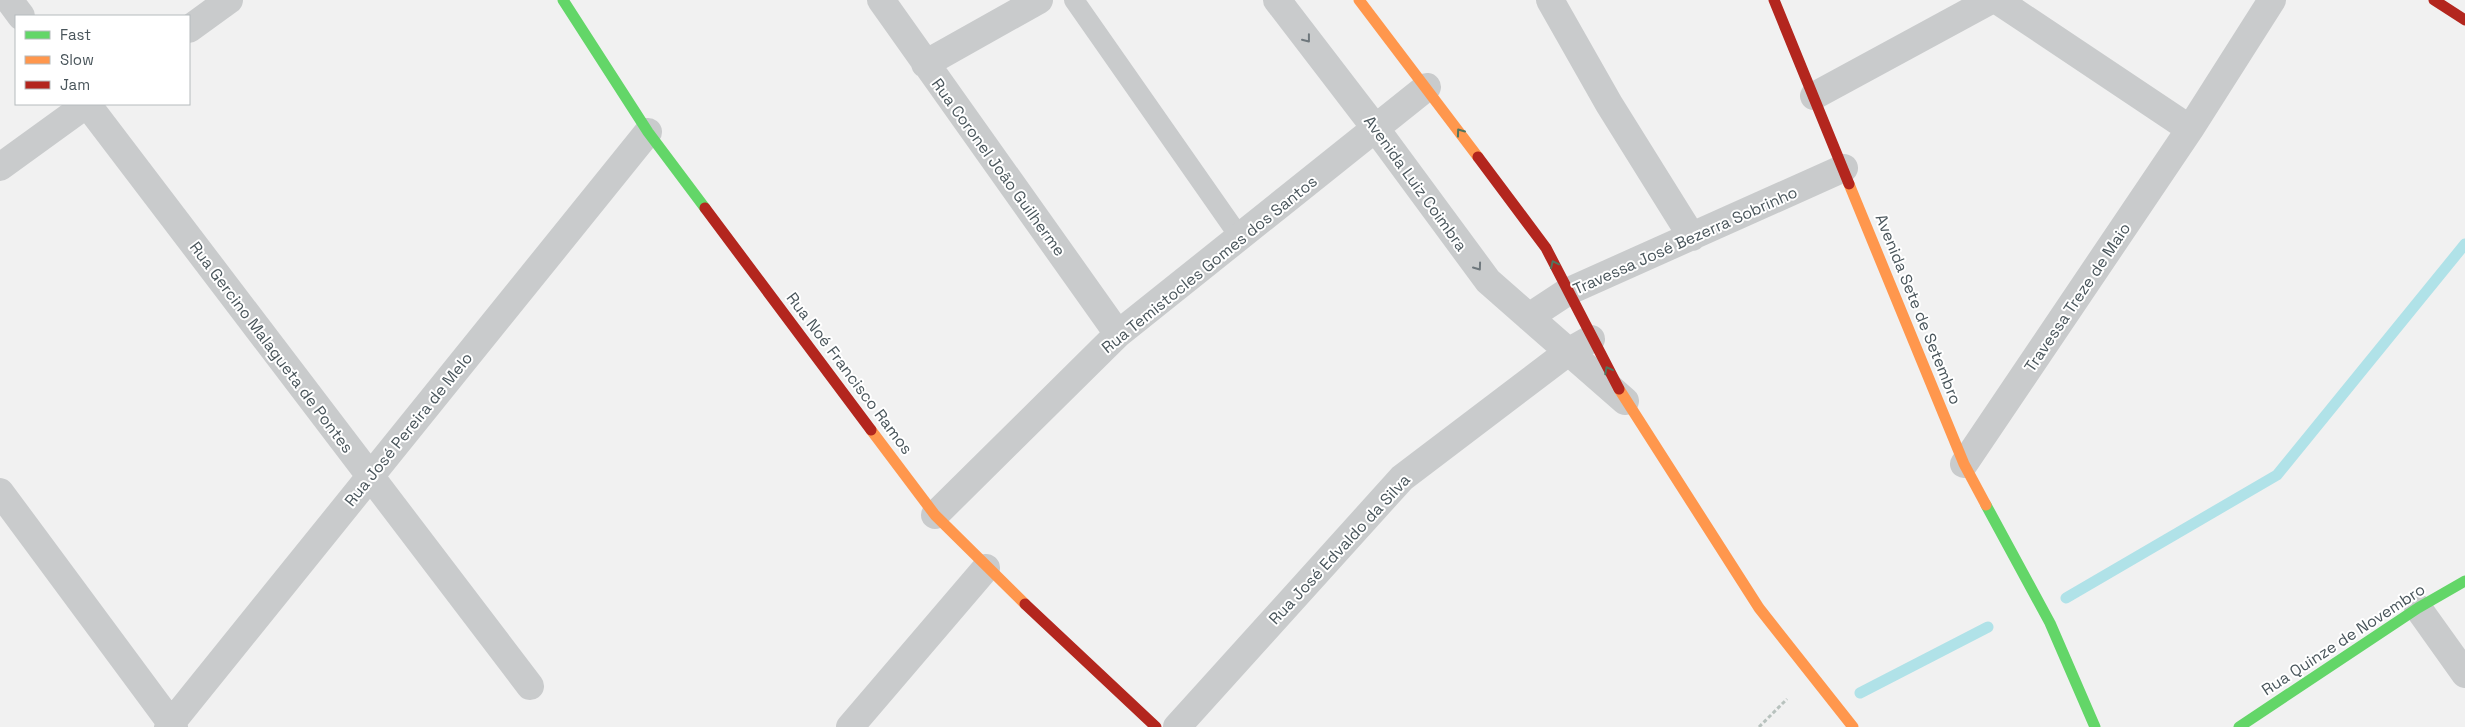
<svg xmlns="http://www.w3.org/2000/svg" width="2465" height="727" font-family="'Space Grotesk',sans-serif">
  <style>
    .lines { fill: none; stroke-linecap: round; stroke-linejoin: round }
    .stream { stroke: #b0e2e8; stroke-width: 11 }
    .path { stroke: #b8c2be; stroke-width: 3; stroke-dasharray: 4 2.5; stroke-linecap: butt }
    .lane { stroke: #c9cbcc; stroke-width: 20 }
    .street { stroke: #c9cbcc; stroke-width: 28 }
    .fast { stroke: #63d668; stroke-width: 11 }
    .slow { stroke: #ff974d; stroke-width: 11 }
    .jam { stroke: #b3261e; stroke-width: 11 }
    .oneway { stroke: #6f787d }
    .oneway2 { stroke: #50755e }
    .labels { text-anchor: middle; stroke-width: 4; stroke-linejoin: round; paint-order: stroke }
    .street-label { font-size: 16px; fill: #49555b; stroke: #fff }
  </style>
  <rect width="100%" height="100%" fill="#f1f1f1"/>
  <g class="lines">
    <path class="stream" d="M2066,598L2277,475L2465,244
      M1860,693L1988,627"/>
    <path class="path" d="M1759,727L1787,699"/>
    <path class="lane" d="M1074,0L1239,236"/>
    <path class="street" d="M9,0L21,16
      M881,0L1118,334
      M1277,0L1376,129L1488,281L1625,401
      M1550,0L1609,104L1692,237
      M1997,0L2190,129
      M189,29L229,0
      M925,64L1039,0
      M1814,96L1991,0
      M87,104L530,686
      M0,167L87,104
      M1529,317L1567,292L1844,168
      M1964,464L2190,129L2272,0
      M0,492L174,727
      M935,515L1118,334L1427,87
      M2418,608L2465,674
      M168,727L648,132
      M850,727L986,568
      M1177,727L1402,478L1568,352L1591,339"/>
    <path class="fast" d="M563,0L648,132L705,208
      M1986,505L2050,623L2095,727
      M2239,727L2418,608L2465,581"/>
    <path class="slow" d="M1359,0L1478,157
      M1849,184L1964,464L1986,505
      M1619,389L1759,608L1853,727
      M871,430L935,515L1025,604"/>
    <path class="jam" d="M1774,0L1849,184
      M2434,0L2465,20
      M1478,157L1546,248L1619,389
      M705,208L871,430
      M1025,604L1156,727"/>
  </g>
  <defs><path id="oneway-chevron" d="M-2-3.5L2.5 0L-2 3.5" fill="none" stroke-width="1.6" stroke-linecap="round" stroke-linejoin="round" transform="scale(1.25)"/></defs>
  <g class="oneway">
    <use href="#oneway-chevron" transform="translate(1307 39) rotate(52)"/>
    <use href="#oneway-chevron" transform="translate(1478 267) rotate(54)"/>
  </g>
  <g class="oneway2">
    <use href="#oneway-chevron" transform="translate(1460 132) rotate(-126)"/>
    <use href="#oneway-chevron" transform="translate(1554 264) rotate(-115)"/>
    <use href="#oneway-chevron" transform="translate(1608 370) rotate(-118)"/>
  </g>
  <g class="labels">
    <g class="street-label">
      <text transform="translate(999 167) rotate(54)" y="6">Rua Coronel João Guilherme</text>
      <text transform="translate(1416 183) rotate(54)" y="6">Avenida Luiz Coimbra</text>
      <text transform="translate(1685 240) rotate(-24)" y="6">Travessa José Bezerra Sobrinho</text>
      <text transform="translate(1209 264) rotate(-39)" y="6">Rua Temistocles Gomes dos Santos</text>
      <text transform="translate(2077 297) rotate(-56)" y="6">Travessa Treze de Maio</text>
      <text transform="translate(1919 309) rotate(68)" y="6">Avenida Sete de Setembro</text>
      <text transform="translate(272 347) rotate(53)" y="6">Rua Gercino Malagueta de Pontes</text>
      <text transform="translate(850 373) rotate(53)" y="6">Rua Noé Francisco Ramos</text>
      <text transform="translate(408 429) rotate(-51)" y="6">Rua José Pereira de Melo</text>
      <text transform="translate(1339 549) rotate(-47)" y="6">Rua José Edvaldo da Silva</text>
      <text transform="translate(2343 639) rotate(-33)" y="6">Rua Quinze de Novembro</text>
    </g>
  </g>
  <rect x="15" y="15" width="175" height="90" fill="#ffffff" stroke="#b6bbbd"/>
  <rect x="25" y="31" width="25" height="8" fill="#63d668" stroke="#b6bbbd"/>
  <text x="60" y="40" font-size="15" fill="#49555b">Fast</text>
  <rect x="25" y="56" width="25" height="8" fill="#ff974d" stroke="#b6bbbd"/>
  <text x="60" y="65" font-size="15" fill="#49555b">Slow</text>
  <rect x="25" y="81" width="25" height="8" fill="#b3261e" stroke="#b6bbbd"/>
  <text x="60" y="90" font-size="15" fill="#49555b">Jam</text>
</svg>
